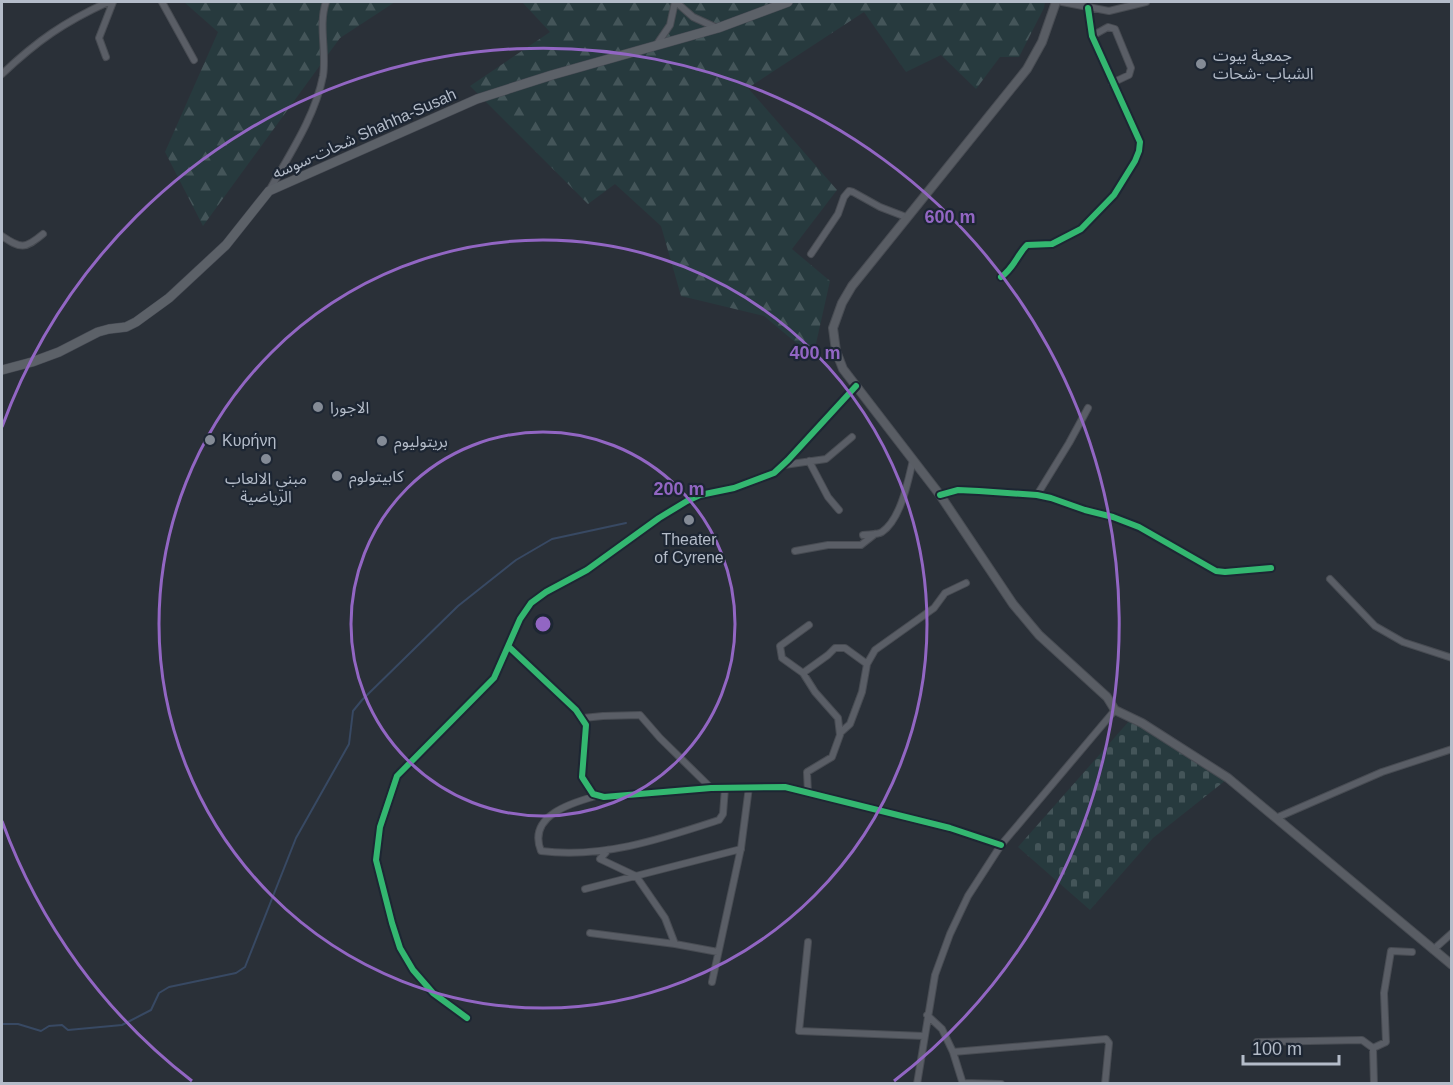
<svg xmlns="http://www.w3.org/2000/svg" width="1453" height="1085" font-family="Arial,'Noto Sans Arabic',sans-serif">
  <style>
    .forest { fill: url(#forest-firs) }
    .cemetery { fill: url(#cemetery-stones) }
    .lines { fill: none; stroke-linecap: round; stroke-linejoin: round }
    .stream { stroke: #384963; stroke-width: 2 }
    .minor-casing { stroke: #484c53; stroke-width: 8 }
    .secondary-casing { stroke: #484c53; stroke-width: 10 }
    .primary-casing { stroke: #484c55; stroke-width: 10 }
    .minor { stroke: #5a5e66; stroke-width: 6 }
    .secondary { stroke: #595d64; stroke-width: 8 }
    .primary { stroke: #5c6168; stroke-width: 9 }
    .cycleway-casing { stroke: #1d2633; stroke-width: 10 }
    .cycleway { stroke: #33b770; stroke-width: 6 }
    .ring { fill: none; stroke: #9266c3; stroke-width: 3 }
    .poi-dot { fill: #848b96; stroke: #1d2633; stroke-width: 2 }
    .labels { text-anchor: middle; stroke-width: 4.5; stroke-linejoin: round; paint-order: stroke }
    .poi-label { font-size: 16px; fill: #b4bcc9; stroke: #1d2633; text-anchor: start }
    .street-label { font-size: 16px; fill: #b4bcc9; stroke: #1d2633 }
    .centre { fill: #9266c3; stroke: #1d2633; stroke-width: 3 }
    .ring-label { font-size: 18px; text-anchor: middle; font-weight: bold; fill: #9266c3; stroke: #1d2633; stroke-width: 4.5; stroke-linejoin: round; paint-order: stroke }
  </style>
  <defs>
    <pattern id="forest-firs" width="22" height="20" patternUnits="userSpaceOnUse" patternTransform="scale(1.5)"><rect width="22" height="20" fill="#273a3e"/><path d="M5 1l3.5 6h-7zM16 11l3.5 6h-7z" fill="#445559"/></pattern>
    <pattern id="cemetery-stones" width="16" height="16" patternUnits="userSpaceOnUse" patternTransform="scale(1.5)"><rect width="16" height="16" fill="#273a3e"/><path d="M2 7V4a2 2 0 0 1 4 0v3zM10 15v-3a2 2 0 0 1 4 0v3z" fill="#445559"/></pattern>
  </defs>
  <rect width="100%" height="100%" fill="#2a3038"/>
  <path class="forest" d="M184,2H395L340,38L203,226L165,152L218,32Z
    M522,2H1045L1044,8L1019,57H1000L976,89L941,55L906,72L864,12L748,88L837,190L792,249L830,281L813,357L764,316L681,296L661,226L615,184L588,204L470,86L550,32Z"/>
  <path class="cemetery" d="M1130,720L1226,780L1153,838L1090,910L1018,847Z"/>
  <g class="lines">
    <path class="stream" d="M2,1024H18L41,1031L49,1026L62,1025L68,1030L122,1025L151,1010L159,993L169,987L236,973L245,967L296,838L349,744L353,711L362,700L458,606L516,560L552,539L626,523"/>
    <g class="minor-casing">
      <path id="minor" d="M162,2L194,60
        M676,2L693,17L717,28
        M1062,2L1109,11L1146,2
        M1092,36L1108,27L1115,29L1131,68L1129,75L1112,83
        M657,44L670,25L675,2
        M106,57L99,38L113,2
        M2,74C37,41 64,22 108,2
        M269,191C289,155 315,117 323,76C327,52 318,25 326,2
        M2,236C21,249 25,249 43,234
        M811,254L838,214L844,197L849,191L853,192L880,207L906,217
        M1001,277C1014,268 1017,255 1027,245L1052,244L1081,229L1114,195L1135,161L1139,151L1140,142L1092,36L1088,8
        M809,461L828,497L839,510
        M784,465L826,459L852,437
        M940,495L958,490L979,491L1037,495L1051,498L1085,510L1113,517L1139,527L1216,571L1225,572L1271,568
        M1037,495L1069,443L1088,408
        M863,535C869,534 877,535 882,532C901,519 908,481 913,460
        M795,551L828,545H861L875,534
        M1330,579L1375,626L1403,642L1452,658
        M509,647L576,710L586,725L582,777L593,794L604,797L711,788L785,787L950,828L1001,845
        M867,664L875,650L934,608L945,593L966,583
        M803,673L828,655L835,648H845L867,664L862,692L850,724L840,733
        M583,718L603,716L640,715L660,738L711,788
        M808,793L807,772L832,757L840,735L838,718L815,692L803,673L782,658L780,646L809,625
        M596,796C571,803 527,816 541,851C602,859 661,839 719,820L723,814L725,788
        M1276,818L1382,772L1452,749
        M608,850L600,859L636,876L665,918L675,944L718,952
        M585,889L741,849
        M590,933L675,944
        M808,942L799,1031L924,1036
        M1433,950L1452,933
        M712,982L741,848L749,787
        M927,1015L942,1029L953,1052L963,1084
        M467,1018L433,993L413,970L400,948L392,923L376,860L380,827L397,776L494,678L520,619L531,603L546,592L587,570L659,518L687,501L700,495L734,488L774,473L788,460L856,386
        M1257,1042L1362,1040L1373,1048L1374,1084
        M1373,1048L1386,1042L1384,993L1391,951L1412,952
        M953,1052L1106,1039L1109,1043L1105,1084
        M962,1083L1001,1084
        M917,1084L935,975L950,934L968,896L1001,845L1115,710"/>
    </g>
    <g class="secondary-casing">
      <path id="secondary" d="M1056,2L1042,42L1027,69L852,286L842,303L833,328L836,351L843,369L940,495L1013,604L1039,635L1107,697L1115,710L1142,723L1228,778L1452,965"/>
    </g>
    <g class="primary-casing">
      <path id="primary" d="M2,370L32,362L59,352L98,332L109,329L126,327L136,322L169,298L226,245L269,191L477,99L552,75L718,28L788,2"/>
    </g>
    <use href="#minor" class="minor"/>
    <use href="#secondary" class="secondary"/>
    <use href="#primary" class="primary"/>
    <g class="cycleway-casing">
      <path id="cycleway" d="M1001,277C1014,268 1017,255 1027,245L1052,244L1081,229L1114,195L1135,161L1139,151L1140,142L1092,36L1088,8
        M940,495L958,490L979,491L1037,495L1051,498L1085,510L1113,517L1139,527L1216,571L1225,572L1271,568
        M509,647L576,710L586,725L582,777L593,794L604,797L711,788L785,787L950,828L1001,845
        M467,1018L433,993L413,970L400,948L392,923L376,860L380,827L397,776L494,678L520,619L531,603L546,592L587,570L659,518L687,501L700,495L734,488L774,473L788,460L856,386"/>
    </g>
    <use href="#cycleway" class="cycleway"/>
  </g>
  <g class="ring">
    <circle cx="543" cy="624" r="192"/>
    <circle cx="543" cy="624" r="384"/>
    <path d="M192 1081A576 576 0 0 1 2 821M2 427A576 576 0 1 1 894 1081"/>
  </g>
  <g class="poi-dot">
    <circle cx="1201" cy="64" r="6"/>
    <circle cx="318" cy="407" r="6"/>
    <circle cx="210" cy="440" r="6"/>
    <circle cx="382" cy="441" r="6"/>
    <circle cx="266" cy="459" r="6"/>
    <circle cx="337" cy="476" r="6"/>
    <circle cx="689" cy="520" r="6"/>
  </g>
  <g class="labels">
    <g class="poi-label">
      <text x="1213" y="61">جمعية بيوت<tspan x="1213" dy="18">الشباب -شحات</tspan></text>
      <text x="330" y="413">الاجورا</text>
      <text x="222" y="446">Κυρήνη</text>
      <text x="394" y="447">بريتوليوم</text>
      <text x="349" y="482">كابيتولوم</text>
      <text x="266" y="484" text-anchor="middle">مبني الالعاب<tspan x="266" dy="18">الرياضية</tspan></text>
      <text x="689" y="545" text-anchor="middle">Theater<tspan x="689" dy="18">of Cyrene</tspan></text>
    </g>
    <g class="street-label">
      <text transform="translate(364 133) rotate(-24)" y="6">شحات-سوسه Shahha-Susah</text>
    </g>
  </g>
  <circle cx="543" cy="624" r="9" class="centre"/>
  <g class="ring-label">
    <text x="950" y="223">600 m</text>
    <text x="815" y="359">400 m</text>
    <text x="679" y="495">200 m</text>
  </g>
  <rect width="1453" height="1085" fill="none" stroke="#b4bcc9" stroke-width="6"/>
  <path d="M1243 1055v9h96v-9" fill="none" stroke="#b4bcc9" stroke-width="3"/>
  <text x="1252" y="1055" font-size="18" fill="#b4bcc9" stroke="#1d2633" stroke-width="4.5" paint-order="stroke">100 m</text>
</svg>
